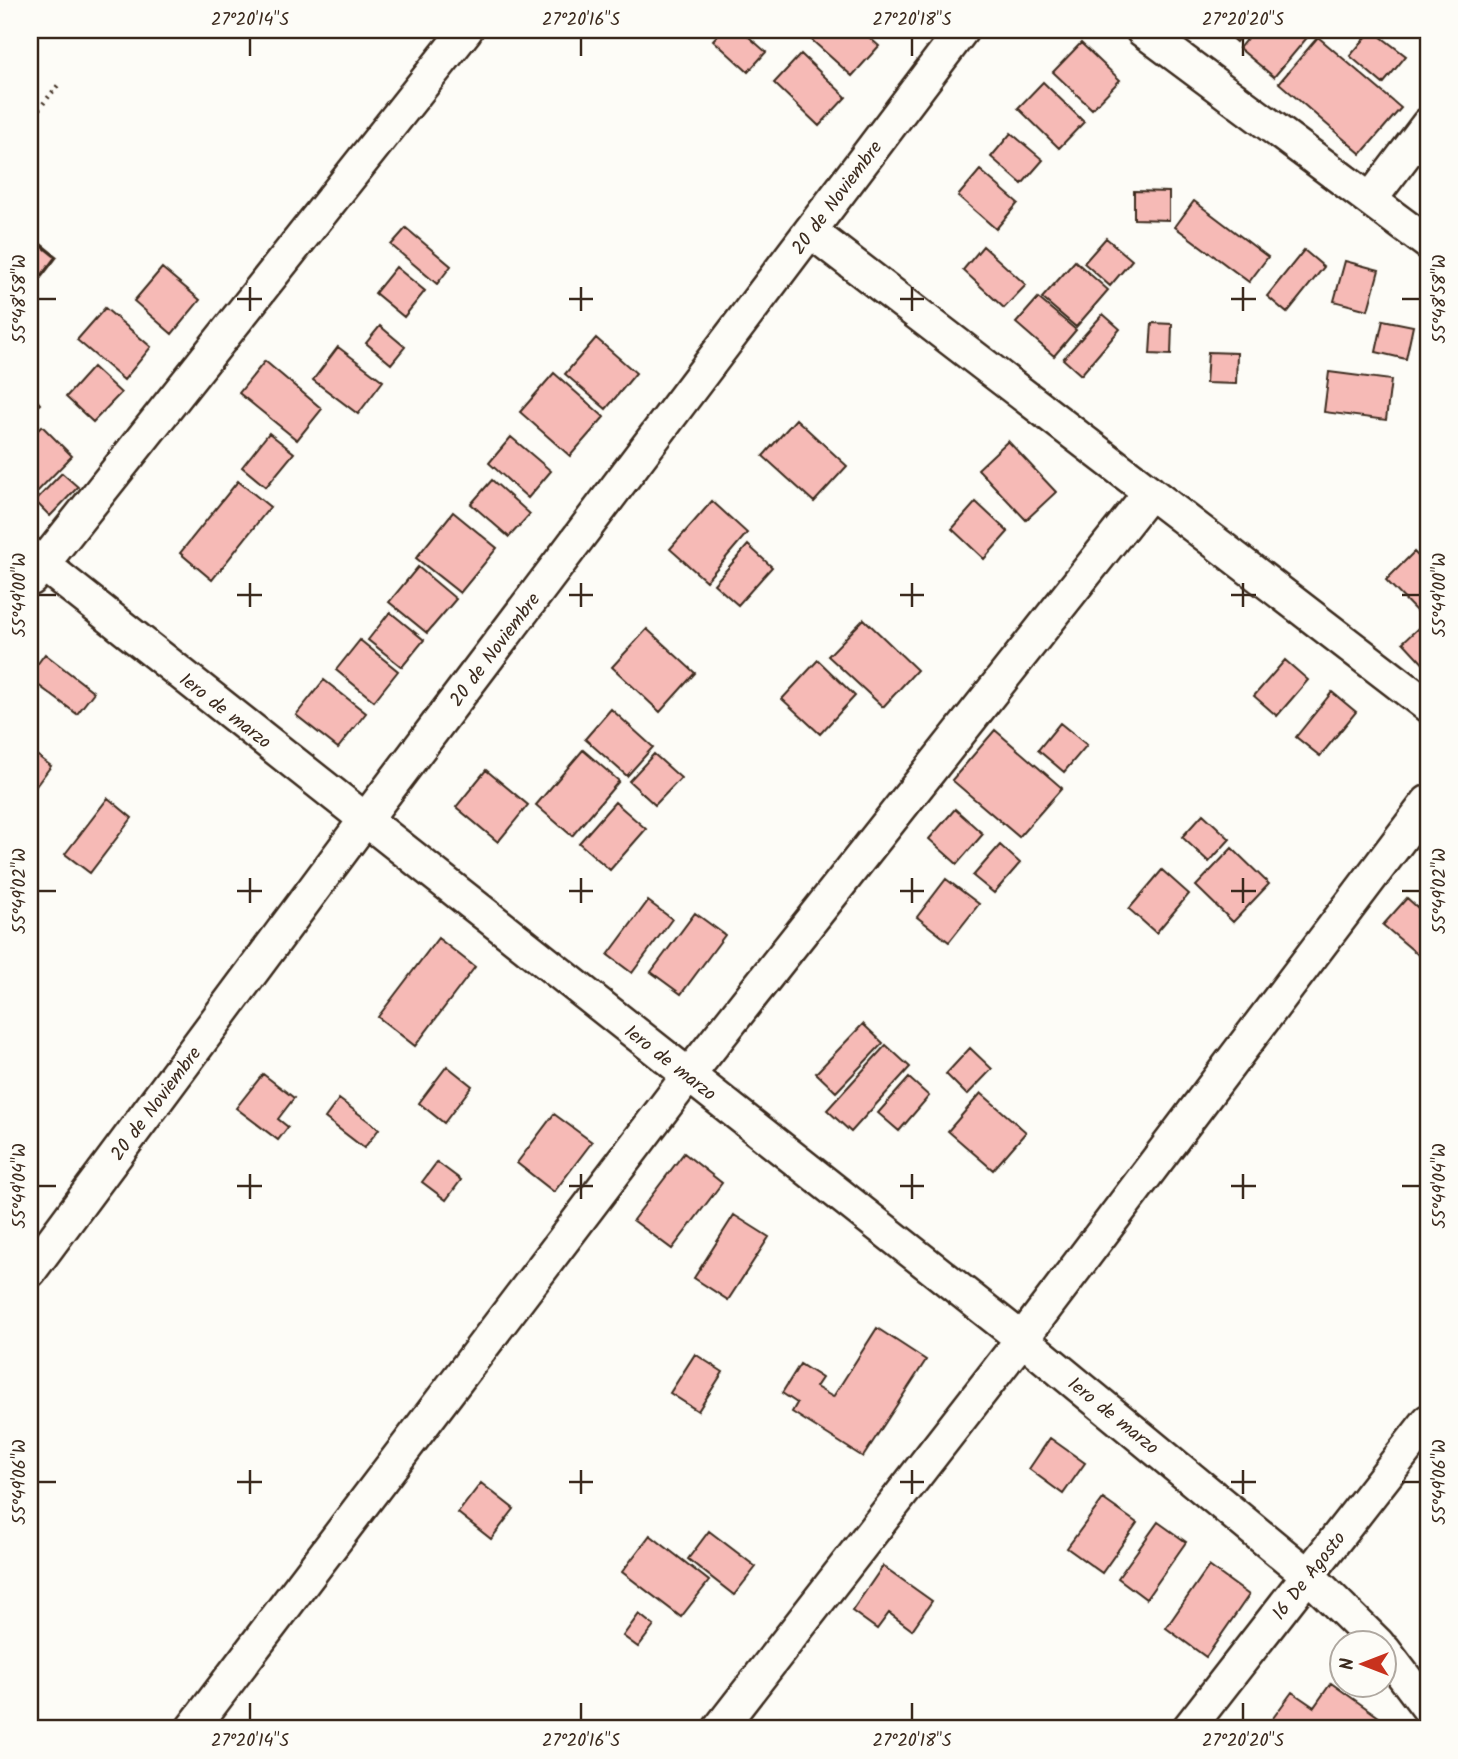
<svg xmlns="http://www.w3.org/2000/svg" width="1458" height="1759" font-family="Kalam,sans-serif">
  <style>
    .building { fill: #f6bab6; stroke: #3b2a1e; stroke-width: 2 }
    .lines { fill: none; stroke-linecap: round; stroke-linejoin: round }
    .minor-casing { stroke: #3b2a1e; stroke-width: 37 }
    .path { stroke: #3b2a1e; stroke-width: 4.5; stroke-dasharray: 2 5; stroke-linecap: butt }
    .minor { stroke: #fdfcf7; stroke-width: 32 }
    .ticks { fill: none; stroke: #3b2a1e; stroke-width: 2.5 }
    .labels { text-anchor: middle; stroke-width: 5; stroke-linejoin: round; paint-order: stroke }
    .street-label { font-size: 19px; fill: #3b2a1e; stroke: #fdfcf7 }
    .neatline { fill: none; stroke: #3b2a1e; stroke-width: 2.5 }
    .ticks-label { font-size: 18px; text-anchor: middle; fill: #3b2a1e }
  </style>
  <rect width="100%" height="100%" fill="#fdfcf7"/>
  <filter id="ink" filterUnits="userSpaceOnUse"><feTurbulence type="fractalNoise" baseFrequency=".0143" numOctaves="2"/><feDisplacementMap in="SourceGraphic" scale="14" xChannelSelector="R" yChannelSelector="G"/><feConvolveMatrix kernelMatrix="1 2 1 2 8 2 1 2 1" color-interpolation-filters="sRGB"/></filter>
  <g filter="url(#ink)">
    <path class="building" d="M722,30H741L766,52L748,72L713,40Z
      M809,30H861L879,46L852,76L805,34Z
      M1222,30H1246L1236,42Z
      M1254,30H1307L1311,33L1274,77L1239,48Z
      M1372,30L1406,56L1383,84L1350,56Z
      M1318,37L1401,108L1361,154L1279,83Z
      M1081,43L1120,80L1092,109L1053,72Z
      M801,54L846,97L819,126L774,83Z
      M1043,82L1084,122L1059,148L1018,108Z
      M1011,133L1043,160L1022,184L991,157Z
      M980,170L1018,203L996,229L958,196Z
      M1134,191L1169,192V220L1134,219Z
      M1194,201L1268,257L1249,282L1175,227Z
      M406,228L451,266L437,284L391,245Z
      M30,235L57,257L30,292Z
      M30,237L55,257L34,285L30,281Z
      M1106,238L1132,260L1110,286L1084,263Z
      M983,246L1026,285L1004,308L963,270Z
      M1304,250L1324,267L1287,313L1267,296Z
      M1075,261L1108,290L1076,327L1042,298Z
      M1345,261L1379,270L1368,310L1334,301Z
      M396,267L425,291L404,317L375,293Z
      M162,268L200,300L172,334L134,301Z
      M1038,298L1076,330L1054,356L1016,323Z
      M105,308L151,347L124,380L77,340Z
      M1103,314L1120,329L1081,375L1063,359Z
      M1383,320L1413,326L1406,359L1376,352Z
      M1152,323L1172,324L1171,355L1150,354Z
      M380,326L405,347L391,364L366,343Z
      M596,338L636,373L606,409L565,374Z
      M338,347L383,381L358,414L313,380Z
      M1208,352L1237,353L1236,384L1206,383Z
      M265,361L322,409L297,440L239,393Z
      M93,367L121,393L93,422L66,397Z
      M1329,372L1391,380L1386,420L1324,412Z
      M554,373L604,417L570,456L520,412Z
      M30,392L40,404L30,414Z
      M796,419L847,466L814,502L763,456Z
      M42,426L72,456L30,499V438Z
      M269,433L294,453L266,487L242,467Z
      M511,437L551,471L528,498L489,463Z
      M1008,441L1056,492L1026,520L978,469Z
      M62,473L78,487L50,516L35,501Z
      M492,480L530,514L509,537L471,504Z
      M238,481L270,507L212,580L180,553Z
      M712,501L747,533L706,581L670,549Z
      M976,502L1008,532L984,559L952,529Z
      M453,512L497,548L460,593L416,558Z
      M748,545L772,567L738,605L714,584Z
      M1414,552L1428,566V602L1418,613L1386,580Z
      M418,567L456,599L427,633L389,602Z
      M390,612L424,640L402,667L368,640Z
      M864,619L917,670L883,707L828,656Z
      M1428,619V669L1403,642Z
      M647,629L695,673L660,712L612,667Z
      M360,640L398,671L374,701L336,670Z
      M45,654L94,692L77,714L30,679V674Z
      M818,660L855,696L820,734L782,699Z
      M1285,660L1308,680L1277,716L1254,696Z
      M324,680L366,713L338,748L296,715Z
      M1332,692L1356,712L1320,756L1296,737Z
      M611,709L653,747L627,776L585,739Z
      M1060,723L1087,745L1064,772L1038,750Z
      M995,730L1062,788L1019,837L952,780Z
      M30,750L51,766L30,794Z
      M583,750L619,781L572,836L536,805Z
      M654,754L681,778L655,805L629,781Z
      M486,770L528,805L498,842L456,807Z
      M108,798L132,818L90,873L65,854Z
      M615,802L646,829L610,870L579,843Z
      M955,809L983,834L957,864L929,839Z
      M1203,814L1230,839L1209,862L1182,837Z
      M1000,845L1020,863L994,893L973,876Z
      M1232,848L1269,884L1233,922L1196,886Z
      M1162,870L1189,894L1156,933L1129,909Z
      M946,879L979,904L949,942L917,917Z
      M1407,898L1428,917V963L1383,925Z
      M648,901L672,919L632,973L608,955Z
      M695,913L725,935L681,994L651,972Z
      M438,938L475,967L415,1046L378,1017Z
      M863,1024L883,1043L836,1092L816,1073Z
      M886,1045L910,1067L851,1132L827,1110Z
      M970,1048L992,1069L967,1095L946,1074Z
      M447,1066L472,1086L444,1123L419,1103Z
      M263,1074L294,1098L278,1119L288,1127L278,1140L236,1108Z
      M909,1078L929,1096L899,1131L878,1113Z
      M981,1093L1026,1132L993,1170L948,1131Z
      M339,1099L379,1129L364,1148L325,1118Z
      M554,1114L592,1142L554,1192L517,1163Z
      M684,1153L722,1183L672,1249L633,1220Z
      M437,1162L461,1180L446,1200L422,1182Z
      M734,1215L769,1237L728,1300L694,1278Z
      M877,1328L926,1360L863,1457L792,1412L797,1403L782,1393L800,1364L822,1378L816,1387L833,1397Z
      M695,1354L723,1372L698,1411L670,1393Z
      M1050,1438L1085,1463L1063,1494L1029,1469Z
      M481,1483L514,1509L491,1539L458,1513Z
      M1103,1499L1137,1523L1102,1573L1067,1548Z
      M1158,1522L1186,1542L1146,1599L1118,1578Z
      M709,1531L756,1567L734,1595L688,1559Z
      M650,1535L709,1581L681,1617L622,1572Z
      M883,1566L932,1601L912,1630L889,1613L877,1629L852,1611Z
      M1209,1566L1249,1595L1206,1657L1166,1628Z
      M639,1614L654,1626L638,1647L623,1636Z
      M1331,1683L1383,1720L1376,1729H1265L1292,1692L1314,1707Z
      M780,1717L797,1729H771Z"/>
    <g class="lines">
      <g class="minor-casing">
        <path id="minor" d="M1142,30L1428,243
          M1371,199L1428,124
          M810,231L1428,706
          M30,554L1022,1339L1308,1575L1378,1644
          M31,579L466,30
          M30,1271L365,820L962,30
          M1384,1650L1428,1708
          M192,1729L688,1076L1150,492
          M719,1729L1022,1339L1428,802
          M1188,1729L1428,1421"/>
      </g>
      <path class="path" d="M30,120L59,84"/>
      <use href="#minor" class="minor"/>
    </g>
  </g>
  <path class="ticks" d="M250,38V56M581,38V56M912,38V56M1243,38V56M250,287V311M581,287V311M912,287V311M1243,287V311M38,299H56M237,299H262M569,299H593M900,299H924M1231,299H1256M1402,299H1420M250,583V607M581,583V607M912,583V607M1243,583V607M38,595H56M237,595H262M569,595H593M900,595H924M1231,595H1256M1402,595H1420M250,878V903M581,878V903M912,878V903M1243,878V903M38,891H56M237,891H262M569,891H593M900,891H924M1231,891H1256M1402,891H1420M250,1174V1199M581,1174V1199M912,1174V1199M1243,1174V1199M38,1186H56M237,1186H262M569,1186H593M900,1186H924M1231,1186H1256M1402,1186H1420M250,1470V1494M581,1470V1494M912,1470V1494M1243,1470V1494M38,1482H56M237,1482H262M569,1482H593M900,1482H924M1231,1482H1256M1402,1482H1420M250,1703V1720M581,1703V1720M912,1703V1720M1243,1703V1720"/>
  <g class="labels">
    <g class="street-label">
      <text transform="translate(836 197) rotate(-53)" y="7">20 de Noviembre</text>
      <text transform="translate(494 649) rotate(-53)" y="7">20 de Noviembre</text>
      <text transform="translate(226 710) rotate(38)" y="7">1ero de marzo</text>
      <text transform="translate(671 1062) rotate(38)" y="7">1ero de marzo</text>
      <text transform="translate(155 1103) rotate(-53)" y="7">20 de Noviembre</text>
      <text transform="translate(1114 1415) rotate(39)" y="7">1ero de marzo</text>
      <text transform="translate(1308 1575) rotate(-52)" y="7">16 De Agosto</text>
    </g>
  </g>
  <rect width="1458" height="1759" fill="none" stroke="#fdfcf7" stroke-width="77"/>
  <g transform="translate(1363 1664) rotate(270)"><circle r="33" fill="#fdfcf7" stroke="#afa8a0" stroke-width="2"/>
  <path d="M0-5L12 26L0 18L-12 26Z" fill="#c8321e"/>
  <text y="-10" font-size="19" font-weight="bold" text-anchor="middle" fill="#3b2a1e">N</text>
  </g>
  <rect x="38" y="38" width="1382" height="1682" class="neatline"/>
  <g class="ticks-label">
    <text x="250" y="25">27°20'14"S</text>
    <text x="581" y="25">27°20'16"S</text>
    <text x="912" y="25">27°20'18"S</text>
    <text x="1243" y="25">27°20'20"S</text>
    <text transform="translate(1439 299) rotate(-90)" y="6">55°48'58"W</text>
    <text transform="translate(19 299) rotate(-90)" y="6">55°48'58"W</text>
    <text transform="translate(1439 595) rotate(-90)" y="6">55°49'00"W</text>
    <text transform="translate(19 595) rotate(-90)" y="6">55°49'00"W</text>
    <text transform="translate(1439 891) rotate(-90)" y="6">55°49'02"W</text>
    <text transform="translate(19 891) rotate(-90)" y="6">55°49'02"W</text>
    <text transform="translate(1439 1186) rotate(-90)" y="6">55°49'04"W</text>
    <text transform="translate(19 1186) rotate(-90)" y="6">55°49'04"W</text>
    <text transform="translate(1439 1482) rotate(-90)" y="6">55°49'06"W</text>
    <text transform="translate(19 1482) rotate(-90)" y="6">55°49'06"W</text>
    <text x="250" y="1746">27°20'14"S</text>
    <text x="581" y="1746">27°20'16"S</text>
    <text x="912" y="1746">27°20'18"S</text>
    <text x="1243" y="1746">27°20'20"S</text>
  </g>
</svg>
